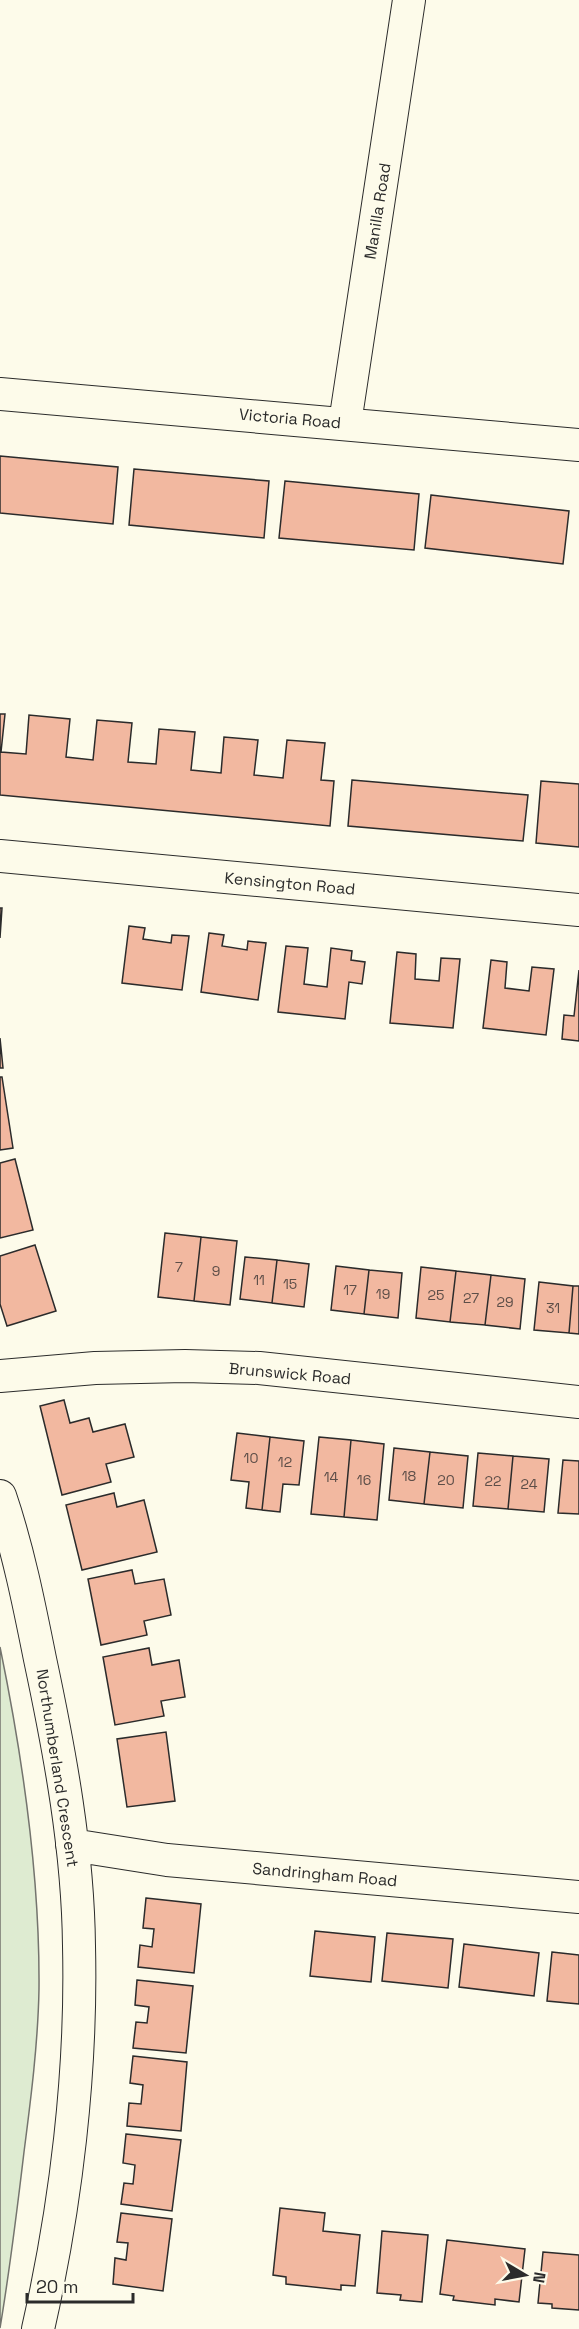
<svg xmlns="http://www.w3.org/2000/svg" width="579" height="2329" font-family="'Space Grotesk',sans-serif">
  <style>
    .green { fill: #deebd1; stroke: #74746e; stroke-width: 1.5 }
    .building { fill: #f2b8a0; stroke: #2b2b2b; stroke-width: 1.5 }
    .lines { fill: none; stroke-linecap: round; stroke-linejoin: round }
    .minor-casing { stroke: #2b2b2b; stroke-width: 34 }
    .minor { stroke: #fdfbea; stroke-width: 32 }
    .labels { text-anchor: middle; stroke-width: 4.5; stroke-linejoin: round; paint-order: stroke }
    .number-label { font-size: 14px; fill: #5d4e48 }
    .street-label { font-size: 16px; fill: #2b2b2b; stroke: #fdfbea }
  </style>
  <rect width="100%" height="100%" fill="#fdfbea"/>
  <path class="green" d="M0,1647C23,1759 40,1874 39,1989C38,2043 31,2098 24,2152C17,2211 10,2269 0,2328Z"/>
  <path class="building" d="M0,456L118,467L113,524L0,513Z
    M134,469L269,481L264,538L129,525Z
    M285,481L419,494L414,550L279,538Z
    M431,495L569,511L563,564L425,548Z
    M0,714H5L1,752L26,754L29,715L70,719L66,757L93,760L97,720L132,723L128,762L156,764L159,729L195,732L191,770L221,773L224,737L258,740L254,775L283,778L287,740L325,743L321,780L334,781L330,826L0,795Z
    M352,780L528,795L523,841L348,826Z
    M541,781L579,784V847L536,843Z
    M0,908H2L0,938Z
    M129,926L145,928L143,939L171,943L172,935L189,936L182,990L122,983Z
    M209,933L224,935L222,946L247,950L248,941L266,943L258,1000L201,992Z
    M286,946L308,948L304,984L327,987L331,948L352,951L351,960L365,962L362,984L349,982L345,1019L278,1012Z
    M397,952L416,954L415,979L439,981L441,958L460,959L453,1028L390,1023Z
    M491,960L507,962L505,988L529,991L532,967L554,969L546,1035L483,1028Z
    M579,970V1041L562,1039L564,1015L574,1016Z
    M0,1038L3,1068H0Z
    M0,1077H2L13,1148L0,1150Z
    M15,1159L33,1230L0,1238V1163Z
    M165,1233L201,1237L194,1301L158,1297Z
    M201,1237L237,1241L230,1305L194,1301Z
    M35,1245L56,1311L7,1326L0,1304V1256Z
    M245,1257L277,1260L272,1303L240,1299Z
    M277,1260L309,1264L304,1307L272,1303Z
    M336,1266L369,1270L364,1314L331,1310Z
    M421,1267L456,1271L450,1322L416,1318Z
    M369,1270L402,1273L398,1318L364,1314Z
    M456,1271L491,1275L485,1325L450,1322Z
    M491,1275L525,1279L520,1329L485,1325Z
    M539,1282L573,1286L569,1333L534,1330Z
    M573,1286H579V1334L569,1333Z
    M64,1400L70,1423L89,1418L93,1432L125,1424L134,1457L106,1464L111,1482L62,1495L40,1406Z
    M237,1433L270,1437L262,1510L246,1508L249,1482L231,1480Z
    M270,1437L304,1441L299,1485L283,1484L280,1512L262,1510Z
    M319,1437L351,1440L344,1517L311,1514Z
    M351,1440L384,1444L377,1520L344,1517Z
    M394,1448L430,1452L424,1504L389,1500Z
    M430,1452L468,1456L463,1508L424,1504Z
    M478,1453L513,1456L508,1509L473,1506Z
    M513,1456L549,1459L544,1512L508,1509Z
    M563,1460L579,1461V1514L558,1513Z
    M114,1493L117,1507L144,1500L157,1552L82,1570L66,1505Z
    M132,1570L135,1584L164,1579L171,1615L144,1621L147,1635L101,1645L88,1579Z
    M149,1648L152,1665L179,1660L185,1697L161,1701L164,1716L115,1725L103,1657Z
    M166,1732L175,1801L127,1807L117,1739Z
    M146,1898L201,1904L194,1973L138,1967L140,1945L152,1947L154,1929L143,1928Z
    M315,1931L375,1937L371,1982L310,1976Z
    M387,1933L453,1939L448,1988L382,1981Z
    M464,1944L539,1953L534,1996L459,1987Z
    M552,1952L579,1955V2004L547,2001Z
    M137,1980L193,1986L186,2053L133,2048L136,2022L147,2023L149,2007L135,2005Z
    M133,2056L187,2062L181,2131L127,2126L129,2103L141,2104L143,2085L130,2083Z
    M126,2134L181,2140L172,2211L121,2204L124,2183L133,2184L135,2165L123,2163Z
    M280,2208L325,2213L323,2231L360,2235L355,2286L341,2285V2290L286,2284V2277L273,2275Z
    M121,2213L172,2219L163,2291L113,2284L115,2258L126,2260L128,2243L117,2242Z
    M382,2231L428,2235L422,2302L400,2300L401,2295L377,2293Z
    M447,2240L525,2249L519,2302L495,2299V2305L453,2300L454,2296L440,2294Z
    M543,2252L579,2255V2310L552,2308V2304L538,2303Z"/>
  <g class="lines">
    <g class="minor-casing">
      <path id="minor" d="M0,394L579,445
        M345,423L409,0
        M0,856L579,910
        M0,1376L95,1368L185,1366L259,1368L579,1402
        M0,1496C18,1549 29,1604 40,1659C60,1753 78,1850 79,1946C82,2072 66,2206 38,2329
        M72,1845L167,1860L579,1897"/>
    </g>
    <use href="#minor" class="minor"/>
  </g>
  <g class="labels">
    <g class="number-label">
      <text x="179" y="1272">7</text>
      <text x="216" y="1276">9</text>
      <text x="259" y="1285">11</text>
      <text x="290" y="1289">15</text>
      <text x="350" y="1295">17</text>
      <text x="383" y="1299">19</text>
      <text x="436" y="1300">25</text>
      <text x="471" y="1303">27</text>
      <text x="505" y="1307">29</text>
      <text x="553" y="1313">31</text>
      <text x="251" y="1463">10</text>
      <text x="285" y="1467">12</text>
      <text x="409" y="1481">18</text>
      <text x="331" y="1482">14</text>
      <text x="364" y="1485">16</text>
      <text x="446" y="1485">20</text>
      <text x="493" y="1486">22</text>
      <text x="529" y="1489">24</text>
    </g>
    <g class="street-label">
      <text transform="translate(377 211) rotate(-81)" y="6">Manilla Road</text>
      <text transform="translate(290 418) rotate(5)" y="6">Victoria Road</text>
      <text transform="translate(290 883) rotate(5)" y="6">Kensington Road</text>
      <text transform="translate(290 1373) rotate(5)" y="6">Brunswick Road</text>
      <text transform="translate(58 1768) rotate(81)" y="6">Northumberland Crescent</text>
      <text transform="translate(325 1874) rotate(5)" y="6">Sandringham Road</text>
    </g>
  </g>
  <g transform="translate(525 2275) rotate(100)" stroke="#fdfbea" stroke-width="4.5" paint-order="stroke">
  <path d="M0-4.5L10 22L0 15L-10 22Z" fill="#2b2b2b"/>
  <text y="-9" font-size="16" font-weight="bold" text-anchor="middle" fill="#2b2b2b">N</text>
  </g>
  <path d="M27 2293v9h106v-9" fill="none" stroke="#2b2b2b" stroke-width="3"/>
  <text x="36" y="2293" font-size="18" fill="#2b2b2b" stroke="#fdfbea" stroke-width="4.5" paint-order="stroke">20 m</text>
</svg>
